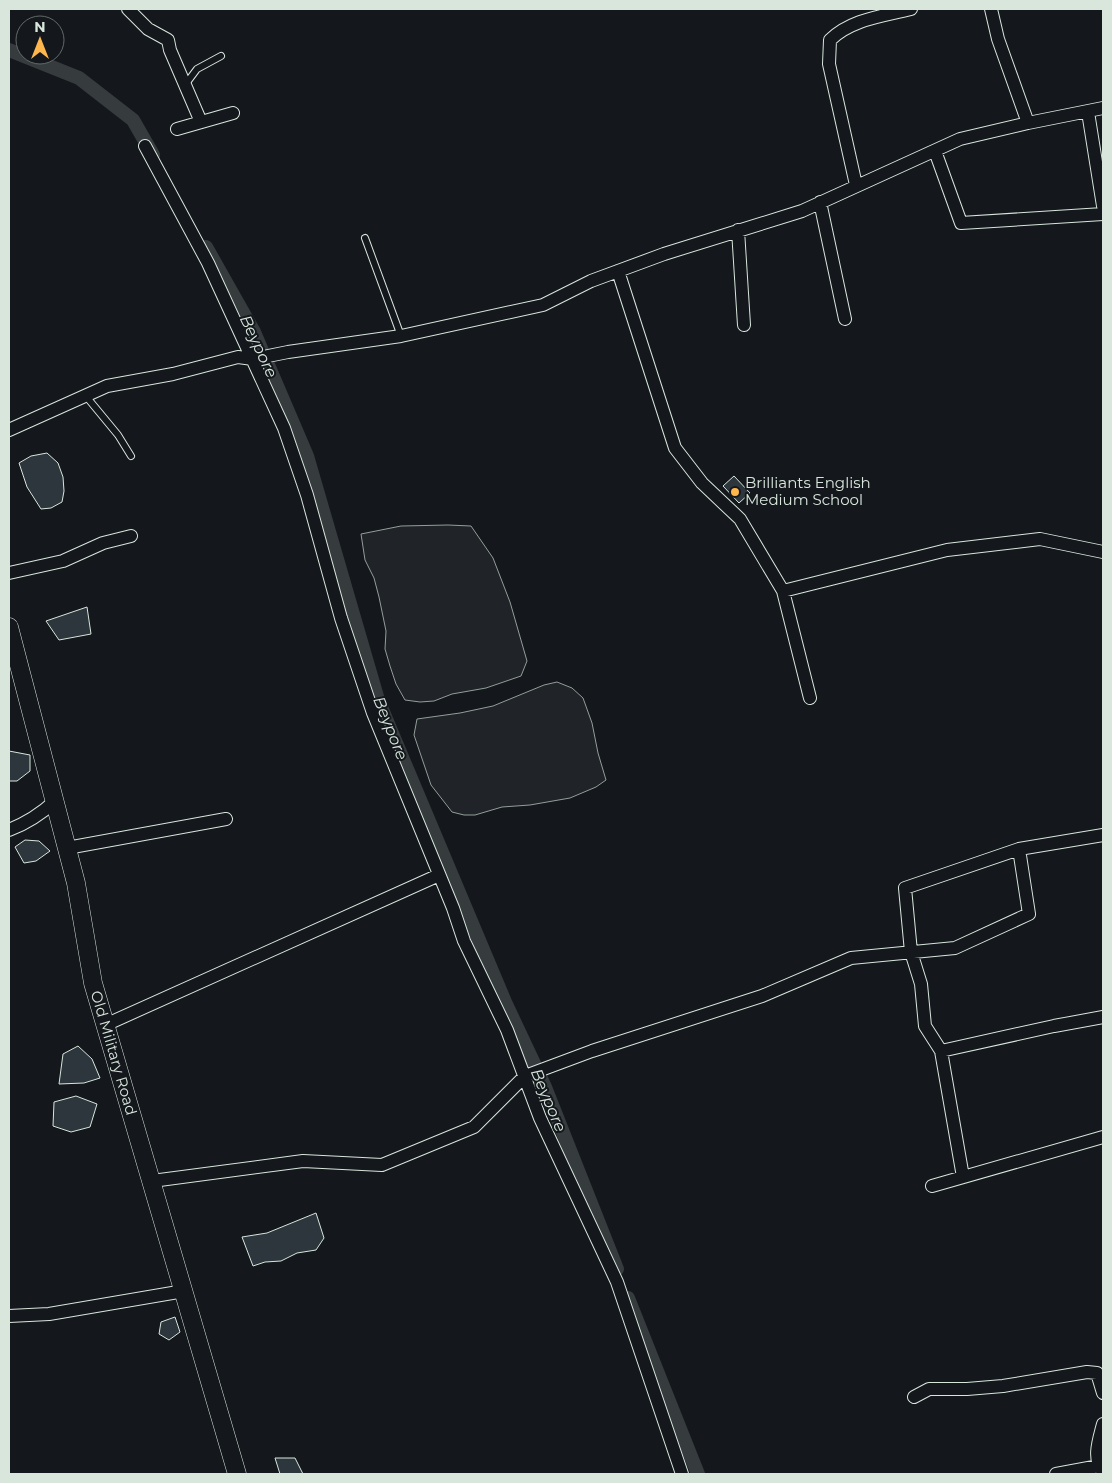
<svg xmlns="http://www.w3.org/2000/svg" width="1112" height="1483" font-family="Montserrat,sans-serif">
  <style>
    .green { fill: #202428; stroke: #939e99 }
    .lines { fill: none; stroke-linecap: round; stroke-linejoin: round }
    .canal { stroke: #363b3e; stroke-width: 14 }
    .building { fill: #2c363c; stroke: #d8e6dc }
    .service-casing { stroke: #d8e6dc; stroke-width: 8 }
    .minor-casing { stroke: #d8e6dc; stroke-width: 14 }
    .secondary-casing { stroke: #d8e6dc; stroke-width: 19 }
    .service { stroke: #14181c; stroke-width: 6 }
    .minor { stroke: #14181c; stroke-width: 12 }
    .secondary { stroke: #14181c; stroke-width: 18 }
    .poi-dot { fill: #ffb74d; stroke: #14181c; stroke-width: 2 }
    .labels { text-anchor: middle; stroke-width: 4; stroke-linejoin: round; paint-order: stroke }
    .poi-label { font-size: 15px; fill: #d8e6dc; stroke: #14181c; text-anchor: start }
    .street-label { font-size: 15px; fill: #d8e6dc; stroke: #14181c }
    .water-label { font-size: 16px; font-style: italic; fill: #d8e6dc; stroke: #14181c }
  </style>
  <rect width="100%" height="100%" fill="#14181c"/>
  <path class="green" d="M448,525L471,526L493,558L510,602L527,661L521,676L486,688L452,694L434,701L420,702L405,700L396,684L390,666L385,649L386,631L379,597L374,578L365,560L361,534L401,526Z
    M557,682L572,688L583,698L592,723L598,753L606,780L596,787L570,798L530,805L502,807L475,815H464L452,812L431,785L414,735L417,719L460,713L493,706L544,685Z"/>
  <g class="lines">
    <path class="canal" d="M9,50L79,78L133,120L153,155
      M206,247L254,332L307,456L378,700L505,1002L545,1087L617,1269
      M628,1298L698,1474"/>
  </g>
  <path class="building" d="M47,453L58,463L63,477L64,491L62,502L51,508L41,509L27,487L19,463L31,456Z
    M734,476L750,493L739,503L723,486Z
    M87,607L91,634L59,640L46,621Z
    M9,751L30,755V771L17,781H9Z
    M25,840L39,841L50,851L36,861L24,863L15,847Z
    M78,1046L92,1059L100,1078L84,1083L59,1084L63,1054Z
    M76,1096L97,1104L90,1127L71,1132L53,1126L54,1102Z
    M316,1213L324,1238L316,1250L297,1253L281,1261L265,1262L253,1266L242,1237L267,1233Z
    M175,1317L180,1332L169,1340L159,1334L161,1322Z
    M275,1458H295L303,1474H280Z"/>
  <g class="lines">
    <g class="service-casing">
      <path id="service" d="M185,85L197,69L221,56
        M365,238L401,336
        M85,395L118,435L131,456"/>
    </g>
    <g class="minor-casing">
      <path id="minor" d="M128,9L148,29L168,40L170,50L201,122
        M991,9L998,39L1028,123
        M1088,112L1103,206
        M177,129L233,113
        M145,146L208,263L284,428L307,495L341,618L373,713L453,908L464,941L507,1030L540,1118L617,1282L682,1474
        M935,151L961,223L1103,214
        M856,185L829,64L830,40C851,19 884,16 911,9
        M820,202L845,319
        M738,230L744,325
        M618,271L675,448L702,483L740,519L783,591L810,698
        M9,430L107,386L173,374L238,357L253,359L288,352L401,336L543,305L591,281L664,254L802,211L960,139L1028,123L1103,108
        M9,573L63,561L103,543L131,536
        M783,591L947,550L1040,539L1103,552
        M9,830C27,823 41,814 55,801
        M67,848L226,819
        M105,1025L439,875
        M941,1051L1054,1026L1103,1017
        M963,1177L941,1051L925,1026L921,984L911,952L905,888L1019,849
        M152,1181L303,1161L382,1165L474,1127L525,1076L592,1051L762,996L851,958L955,948L1029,914L1019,849L1103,835
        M932,1186L1103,1137
        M9,1316L49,1314L184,1291
        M914,1397L929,1389H967L1003,1386L1087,1372L1097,1373L1103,1393
        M1103,1424C1099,1440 1092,1458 1103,1472
        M1056,1474L1099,1466"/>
    </g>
    <g class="secondary-casing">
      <g id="secondary">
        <path id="s1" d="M9,627L76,883L93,983L237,1474"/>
      </g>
    </g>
    <use href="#service" class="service"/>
    <use href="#minor" class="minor"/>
    <use href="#secondary" class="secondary"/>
  </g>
  <circle class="poi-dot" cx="735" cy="492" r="5"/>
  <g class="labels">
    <g class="poi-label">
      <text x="745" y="488">Brilliants English<tspan x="745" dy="17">Medium School</tspan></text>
    </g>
    <g class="street-label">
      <text dy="5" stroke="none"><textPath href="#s1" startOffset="439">Old Military Road</textPath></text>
    </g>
    <g class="water-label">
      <text transform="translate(259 346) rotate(65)" y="6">Beypore</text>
      <text transform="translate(391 728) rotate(68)" y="6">Beypore</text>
      <text transform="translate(549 1100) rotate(67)" y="6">Beypore</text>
    </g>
  </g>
  <rect width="1112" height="1483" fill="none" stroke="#d8e6dc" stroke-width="20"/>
  <g transform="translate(40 40)"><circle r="24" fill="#14181c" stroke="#626a69"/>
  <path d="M0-4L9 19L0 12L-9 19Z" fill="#ffb74d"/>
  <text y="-8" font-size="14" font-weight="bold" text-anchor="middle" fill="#d8e6dc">N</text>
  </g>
</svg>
